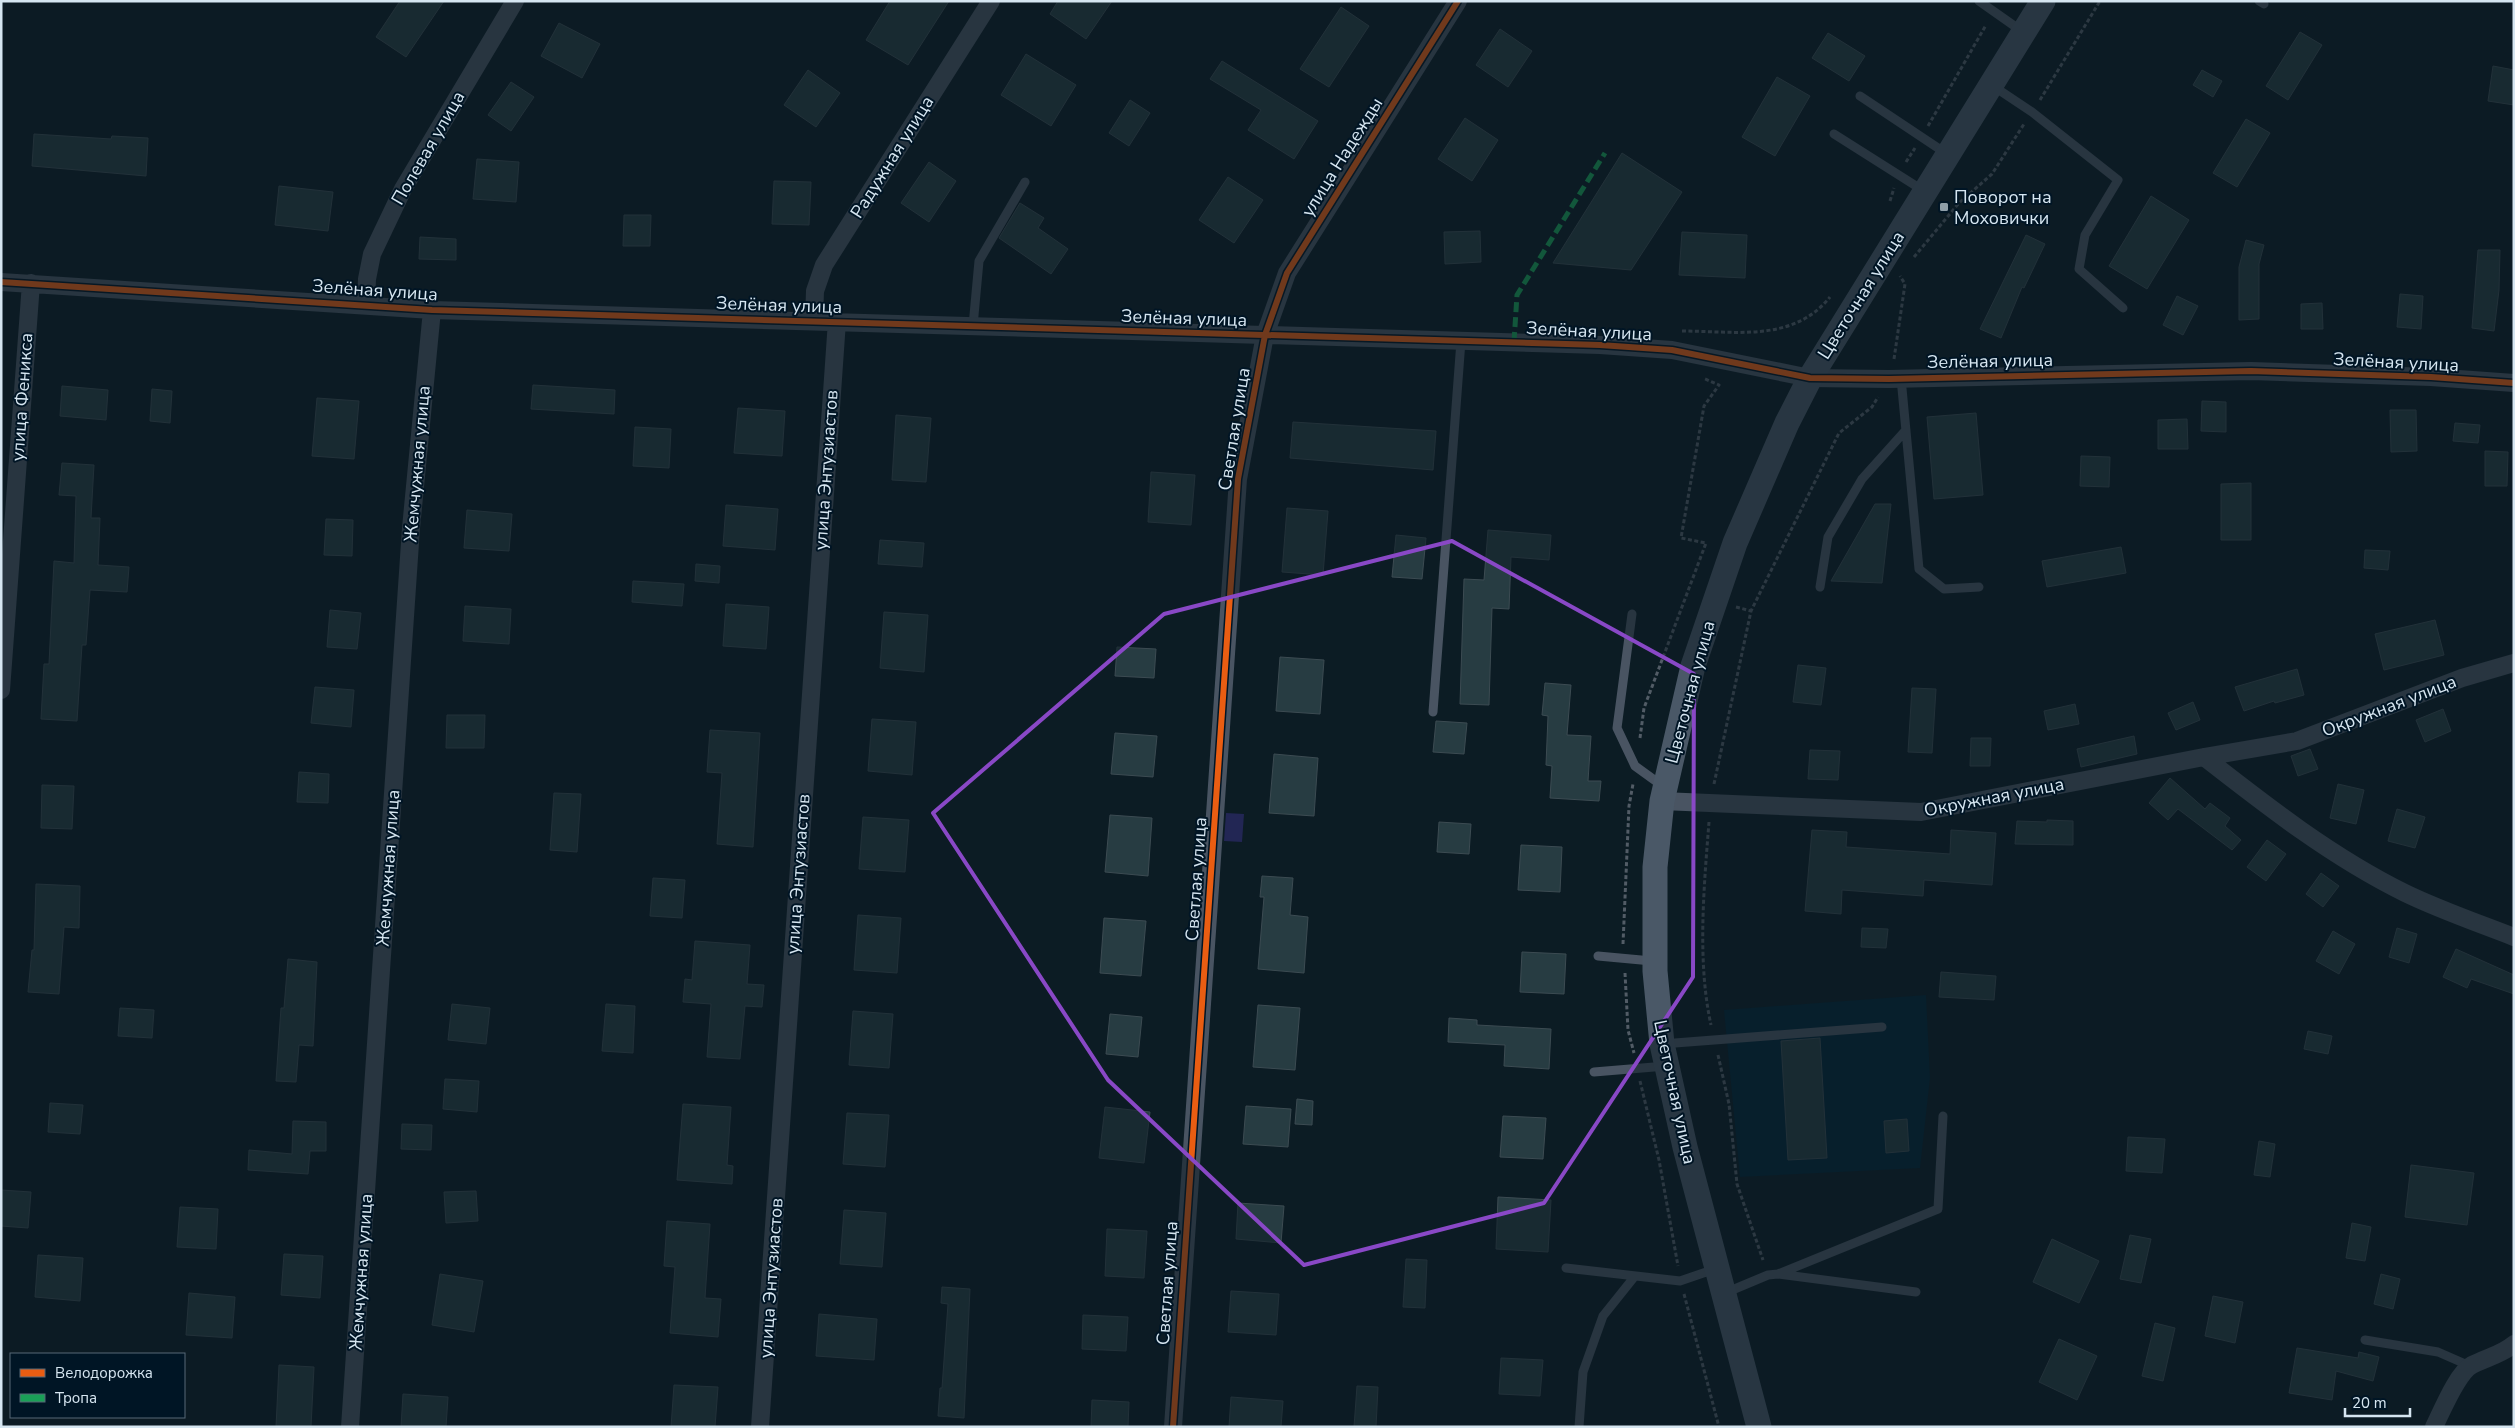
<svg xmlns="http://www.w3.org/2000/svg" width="2515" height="1428" font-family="'Nunito Sans',sans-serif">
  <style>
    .built { fill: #022435 }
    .green { fill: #222654 }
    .building { fill: #273c42; stroke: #3c4b52 }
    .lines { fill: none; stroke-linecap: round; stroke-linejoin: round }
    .path { stroke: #525c66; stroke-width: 3; stroke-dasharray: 4 2.5; stroke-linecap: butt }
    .service { stroke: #495462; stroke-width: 9 }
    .minor { stroke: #495462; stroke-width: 18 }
    .secondary { stroke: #4a5867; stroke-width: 25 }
    .quiet { stroke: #1a9f57; stroke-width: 5; stroke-dasharray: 10 5; stroke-linecap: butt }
    .cycleway-casing { stroke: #001525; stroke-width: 9 }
    .cycleway { stroke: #e95d12; stroke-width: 6 }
    .marked { fill: none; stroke: #8948c6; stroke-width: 4; stroke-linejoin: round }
    .poi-dot { fill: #8f9fa9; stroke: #001525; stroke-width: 2 }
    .labels { text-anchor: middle; stroke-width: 4; stroke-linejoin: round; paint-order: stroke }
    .street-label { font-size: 18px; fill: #d6e6f1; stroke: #001525 }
    .poi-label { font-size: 18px; fill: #d6e6f1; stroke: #001525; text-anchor: start }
  </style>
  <rect width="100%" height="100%" fill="#0c1c24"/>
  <path class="built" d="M1926,995L1930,1078L1920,1168L1740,1177L1724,1010Z"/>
  <path class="green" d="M1226,813L1244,814L1242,842L1224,841Z"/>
  <path class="building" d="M400,1H444L406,57L376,37Z
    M890,1H949L908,65L866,40Z
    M1058,1H1112L1086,39L1050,14Z
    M1341,7L1369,26L1329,87L1300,69Z
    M559,23L600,44L582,78L541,56Z
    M1500,29L1532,51L1508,87L1476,65Z
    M2300,32L2322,45L2288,100L2266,86Z
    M1828,33L1865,56L1849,81L1812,58Z
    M1026,54L1076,85L1051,126L1001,95Z
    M1222,61L1318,121L1294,159L1248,130L1261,110L1210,79Z
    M2493,66L2514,70V105L2488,101Z
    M808,70L840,93L816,127L784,105Z
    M2202,70L2222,81L2213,97L2193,85Z
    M1777,77L1810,96L1775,156L1742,137Z
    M511,82L534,97L511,131L488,115Z
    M1130,100L1150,113L1129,146L1109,133Z
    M1465,118L1498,140L1472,181L1438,159Z
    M2246,119L2270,133L2237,187L2213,173Z
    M34,134L111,139L112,136L148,138L146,176L32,166Z
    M1622,153L1682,192L1631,270L1553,263Z
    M477,159L519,162L516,202L473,199Z
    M929,162L956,181L929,222L901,203Z
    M1228,177L1263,200L1234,243L1199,220Z
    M774,181L811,182L809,225L772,224Z
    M279,186L333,192L328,231L275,225Z
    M2151,196L2189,220L2147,289L2109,266Z
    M1020,203L1044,218L1038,228L1068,249L1051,274L999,238Z
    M624,215H651L650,246H623Z
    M1480,231L1481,262L1445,264L1444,232Z
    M1682,232L1747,235L1745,278L1679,275Z
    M2026,235L2045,244L2024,288L2022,287L2001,338L1980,329Z
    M420,237L456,239V260L419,259Z
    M2246,240L2264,245L2259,264V319L2239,320V267Z
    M2478,250H2500L2499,290L2494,331L2472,328Z
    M2400,294L2423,296L2421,329L2397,327Z
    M2177,296L2198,306L2183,335L2163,325Z
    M2322,303L2323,329H2301V304Z
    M533,385L615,390L614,414L531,409Z
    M62,386L108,390L106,420L60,416Z
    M152,389L172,391L170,423L150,421Z
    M317,398L359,401L354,459L312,456Z
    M2202,401L2226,402V432L2201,431Z
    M738,408L785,411L782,456L734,453Z
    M2390,410H2416L2417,451L2391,452Z
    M1976,413L1983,495L1934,499L1927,417Z
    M896,415L931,418L926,482L892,480Z
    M2187,419L2188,449H2158V420Z
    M1293,422L1436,431L1433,470L1290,458Z
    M2455,423L2480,425L2478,443L2453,441Z
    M635,427L671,429L669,468L633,466Z
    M2485,451L2508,452L2507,486H2485Z
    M2081,456L2110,457L2109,487L2080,486Z
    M62,463L94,465L91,518H100L98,565L129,567L127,592L90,590L86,645H82L77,721L41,719L44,664H49L54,561L74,563L76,496L59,495Z
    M1151,472L1195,475L1191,525L1148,522Z
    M2251,483V540H2221V484Z
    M1875,504H1891L1882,583L1831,581Z
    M726,505L778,509L775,550L723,546Z
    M1287,508L1328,511L1323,575L1282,572Z
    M467,510L512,514L509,551L464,548Z
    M326,519L353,520L352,556L324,555Z
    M1488,530L1551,535L1549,560L1511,557L1509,609L1492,608L1489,705L1460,704L1464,579L1484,580Z
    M1396,535L1426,538L1422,579L1392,577Z
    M880,540L924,543L922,567L878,564Z
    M2121,547L2126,573L2047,587L2042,561Z
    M2365,550L2390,551L2388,570L2364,568Z
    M696,564L720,566L719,583L695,581Z
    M633,581L684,584L682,606L632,602Z
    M726,604L769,607L766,649L723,646Z
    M465,606L511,609L509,644L463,641Z
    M330,610L361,613L357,649L327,647Z
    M884,612L928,615L924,672L880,668Z
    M2435,620L2444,655L2384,670L2375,634Z
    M1117,647L1156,649L1154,678L1115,676Z
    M1280,657L1324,660L1320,714L1276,711Z
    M1798,665L1826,668L1821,705L1793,702Z
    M2297,669L2304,695L2275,703L2274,701L2244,711L2235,687Z
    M1545,683L1571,685L1567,735L1591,736L1588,781H1601L1599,801L1550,798L1552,766L1546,765L1548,716L1542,715Z
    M315,687L354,690L351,727L311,723Z
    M1912,688L1936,689L1932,753L1908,752Z
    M2193,702L2200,720L2176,730L2168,713Z
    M2075,704L2079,724L2048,730L2044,711Z
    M2443,709L2451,731L2425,742L2416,720Z
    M447,715H485L484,748H446Z
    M872,719L916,722L912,775L868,771Z
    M1436,721L1467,723L1464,754L1433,752Z
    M710,730L760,733L753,847L717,844L722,773L707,772Z
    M1115,733L1157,736L1153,777L1111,774Z
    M2134,736L2137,754L2081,767L2077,749Z
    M1971,738H1991L1990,766H1970Z
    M2310,749L2318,769L2298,776L2291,756Z
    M1810,750L1840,751L1838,780L1808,779Z
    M1274,754L1318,758L1314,816L1269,813Z
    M299,772L329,774L328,803L297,802Z
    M2170,778L2205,809L2210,803L2230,818L2225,826L2241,840L2232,850L2178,809L2168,820L2149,803Z
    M2338,784L2364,790L2356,824L2330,818Z
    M42,785L74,786L72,829L41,828Z
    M554,793L581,794L577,852L550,850Z
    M2397,809L2425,817L2415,848L2388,841Z
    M1110,815L1152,818L1148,876L1105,872Z
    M863,817L909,820L905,872L859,869Z
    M2047,820L2073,821V845L2015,844L2017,821L2047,822Z
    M1439,822L1471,824L1469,854L1437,852Z
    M1812,830L1847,832L1846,847L1950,854L1951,830L1996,833L1992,885L1924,880L1923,896L1842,890L1841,914L1805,911Z
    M2267,840L2286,854L2266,881L2247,867Z
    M1521,845L1562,847L1560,892L1518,890Z
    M2321,873L2339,886L2323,907L2306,894Z
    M1262,876L1293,878L1290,915L1308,917L1304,973L1258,969L1264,897H1260Z
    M653,878L685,880L682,918L650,916Z
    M36,884L80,886L79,928L64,927L59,994L28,992L32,950H34Z
    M858,915L901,918L897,973L854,970Z
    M1104,918L1146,921L1141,976L1100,973Z
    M1862,928L1888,929L1886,948L1861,947Z
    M2397,928L2417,934L2409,963L2389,957Z
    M2333,931L2355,944L2339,974L2316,961Z
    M695,941L750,945L747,984L764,985L762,1007L745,1006L740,1059L707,1057L711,1004L683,1002L685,979L692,980Z
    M2456,949L2514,975V994L2471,979L2467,988L2443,977Z
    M1522,952L1566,954L1564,994L1520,992Z
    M288,959L317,962L313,1046L299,1045L296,1082L276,1081L281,1008H284Z
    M1941,972L1996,976L1994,1000L1939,997Z
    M452,1004L490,1008L486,1044L448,1040Z
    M606,1004L635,1006L633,1053L602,1051Z
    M1258,1005L1300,1008L1295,1070L1253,1067Z
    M120,1008L154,1010L152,1038L118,1036Z
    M853,1011L893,1014L889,1068L849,1065Z
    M1110,1014L1142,1017L1138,1057L1106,1054Z
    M1449,1018L1477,1020V1025L1551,1029L1549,1069L1504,1066L1505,1045L1448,1042Z
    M2308,1031L2332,1036L2328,1054L2304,1049Z
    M1820,1038L1827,1158L1788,1160L1781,1041Z
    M445,1079L479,1081L477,1112L443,1109Z
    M1297,1099L1313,1101L1312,1125L1295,1124Z
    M50,1103L83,1105L80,1134L48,1132Z
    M683,1104L731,1107L727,1165L733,1166L732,1184L677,1180Z
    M1246,1106L1291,1109L1288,1147L1243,1144Z
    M1105,1107L1150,1112L1144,1163L1099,1158Z
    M847,1113L889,1115L885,1167L843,1164Z
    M1503,1116L1546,1118L1543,1159L1500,1157Z
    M1907,1119L1909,1151L1886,1153L1884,1121Z
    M293,1121L326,1122V1151H310L308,1174L248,1170L249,1150L292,1154Z
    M402,1124L432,1125L431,1150L401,1149Z
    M2128,1137L2165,1139L2162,1173L2126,1171Z
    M2259,1141L2275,1144L2270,1177L2254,1175Z
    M2411,1165L2474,1173L2467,1225L2405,1217Z
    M1,1190L31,1192L28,1228L1,1226Z
    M476,1191L478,1221L446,1223L444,1192Z
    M1498,1197L1551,1200L1548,1252L1496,1249Z
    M1238,1203L1284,1206L1281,1243L1236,1239Z
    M180,1207L218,1209L216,1249L177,1247Z
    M844,1210L886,1213L882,1267L840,1264Z
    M667,1221L710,1224L705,1298L721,1299L718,1337L670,1333L675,1267L664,1266Z
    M2352,1223L2371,1227L2365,1261L2346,1258Z
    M1107,1229L1147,1231L1144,1278L1105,1276Z
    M2130,1235L2151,1239L2141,1283L2120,1279Z
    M2052,1239L2099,1261L2079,1303L2033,1282Z
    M284,1254L323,1256L320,1298L281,1295Z
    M38,1255L83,1258L80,1301L35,1297Z
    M1406,1259L1427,1260L1425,1308L1403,1307Z
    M440,1274L483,1281L474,1332L432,1325Z
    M2381,1274L2400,1279L2393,1309L2374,1304Z
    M942,1287L970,1289L964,1418L938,1416L940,1388H942L948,1304L941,1303Z
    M1231,1291L1279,1294L1276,1335L1228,1332Z
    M189,1293L235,1297L232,1338L186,1335Z
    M2213,1296L2243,1302L2235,1343L2205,1336Z
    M819,1314L877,1319L874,1360L816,1356Z
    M1083,1315L1128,1317L1126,1351L1082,1349Z
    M2155,1323L2175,1328L2163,1381L2142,1376Z
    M2059,1339L2097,1356L2077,1400L2039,1382Z
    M2297,1348L2358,1358L2359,1352L2379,1357L2373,1381L2336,1371L2332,1400L2289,1393Z
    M1501,1358L1543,1360L1540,1396L1499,1394Z
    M279,1365L314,1367L311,1427H276Z
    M674,1385L718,1387L715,1427H671Z
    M1357,1386L1378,1387L1376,1427H1354Z
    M403,1394L448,1397L446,1427H401Z
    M1231,1397L1283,1401L1281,1427H1229Z
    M1092,1400L1129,1402L1128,1427H1091Z"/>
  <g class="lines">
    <path class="path" d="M2040,100L2100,1
      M1928,126L1986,25
      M1906,162L1915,148
      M1890,201L1894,188
      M1914,257L1959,203L1992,174L2024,124
      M1682,331C1735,331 1793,343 1830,297
      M1894,359L1905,284L1900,276
      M1736,607L1751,611
      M1640,738L1644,708L1706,543L1681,538L1704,406L1719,385L1703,378
      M1714,784L1751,611L1839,433L1872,407L1878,397
      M1709,822C1704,886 1697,962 1711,1025
      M1623,944L1629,806L1633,784
      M1625,973L1628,1030L1634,1053
      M1718,1055L1729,1104L1737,1184L1763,1260
      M1640,1081L1659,1160L1678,1266
      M1684,1294L1719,1427"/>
    <path class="service" d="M1979,1L2023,32
      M2259,1L2264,4
      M1993,86L2032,112L2118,180L2085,235L2079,269L2123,308
      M1860,96L1947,154
      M1834,134L1924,191
      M973,326L979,261L1025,182
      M1901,378L1919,569L1944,589L1979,587
      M1820,587L1828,537L1862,479L1906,430
      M1632,614L1617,728L1635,766L1664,787
      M1433,712L1461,341
      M1598,956L1652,961
      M1662,1044L1882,1027
      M1594,1072L1666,1066
      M1566,1268L1680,1281L1715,1269
      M1778,1274L1938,1209L1943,1116
      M1725,1293L1768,1275L1778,1274L1916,1292
      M2365,1340L2438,1352L2470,1366
      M1579,1427L1583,1372L1603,1316L1635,1276"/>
    <path class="minor" d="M1,282L432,310L1600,345L1672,350L1810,378L1889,379L2251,371L2431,377L2514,383
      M366,304L367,279L372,254L403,189L515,1
      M814,321L815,291L824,265L991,1
      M1,690L31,283
      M2204,757C2268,807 2332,857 2405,893C2440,910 2478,923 2514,937
      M1662,801L1921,812L2204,757L2297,741L2462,678L2514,663
      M350,1427L411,528L432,310
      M760,1427L837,321
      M1173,1427L1238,479L1265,335L1287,273L1458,1
      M2434,1427C2442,1411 2457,1373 2472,1365C2487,1357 2501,1355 2514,1344"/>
    <path class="secondary" d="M1759,1427L1685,1147L1662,1044L1655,971V867L1662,801L1693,666L1735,543L1787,423L1810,378L2043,1"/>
    <path class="quiet" d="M1514,342L1517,295L1605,153"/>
    <g class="cycleway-casing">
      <path id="cycleway" d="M1,282L432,310L1600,345L1672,350L1810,378L1889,379L2251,371L2431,377L2514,383
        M1173,1427L1238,479L1265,335L1287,273L1458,1"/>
    </g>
    <use href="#cycleway" class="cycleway"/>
  </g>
  <path d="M0 0H2515V1428H0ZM1452,541L1694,674L1693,977L1544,1203L1304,1265L1108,1080L933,813L1164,614Z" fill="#0c1c24" fill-opacity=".55" fill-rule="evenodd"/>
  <path class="marked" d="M1452,541L1694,674L1693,977L1544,1203L1304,1265L1108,1080L933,813L1164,614Z"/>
  <rect class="poi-dot" x="1939" y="202" width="10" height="10" rx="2.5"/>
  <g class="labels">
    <g class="street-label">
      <text transform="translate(428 148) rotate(-60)" y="6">Полевая улица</text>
      <text transform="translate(892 157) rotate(-58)" y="6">Радужная улица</text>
      <text transform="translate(1342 157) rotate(-58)" y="6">улица Надежды</text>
      <text transform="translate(375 290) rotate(4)" y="6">Зелёная улица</text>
      <text transform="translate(1861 295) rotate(-58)" y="6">Цветочная улица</text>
      <text transform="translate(779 305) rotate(2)" y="6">Зелёная улица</text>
      <text transform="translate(1184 318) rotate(2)" y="6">Зелёная улица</text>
      <text transform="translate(1589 331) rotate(3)" y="6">Зелёная улица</text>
      <text transform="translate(1990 361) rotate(-1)" y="6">Зелёная улица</text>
      <text transform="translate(2396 362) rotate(3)" y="6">Зелёная улица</text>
      <text transform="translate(22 397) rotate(-86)" y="6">улица Феникса</text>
      <text transform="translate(1234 429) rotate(-81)" y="6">Светлая улица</text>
      <text transform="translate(417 464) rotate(-85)" y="6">Жемчужная улица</text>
      <text transform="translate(826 470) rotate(-86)" y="6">улица Энтузиастов</text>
      <text transform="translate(1690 692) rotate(-75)" y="6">Цветочная улица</text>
      <text transform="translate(2389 706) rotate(-21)" y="6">Окружная улица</text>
      <text transform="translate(1994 797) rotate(-11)" y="6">Окружная улица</text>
      <text transform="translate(388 868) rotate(-86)" y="6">Жемчужная улица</text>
      <text transform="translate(798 874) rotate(-86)" y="6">улица Энтузиастов</text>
      <text transform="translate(1196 879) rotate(-86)" y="6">Светлая улица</text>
      <text transform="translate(1675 1092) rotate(78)" y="6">Цветочная улица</text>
      <text transform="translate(361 1272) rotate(-86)" y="6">Жемчужная улица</text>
      <text transform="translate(771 1278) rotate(-86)" y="6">улица Энтузиастов</text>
      <text transform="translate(1167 1283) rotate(-86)" y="6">Светлая улица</text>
    </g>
    <g class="poi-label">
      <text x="1954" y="203">Поворот на<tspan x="1954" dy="21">Моховички</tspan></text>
    </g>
  </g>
  <rect width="2515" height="1428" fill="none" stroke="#d6e6f1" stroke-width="5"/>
  <rect x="10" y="1353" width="175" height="65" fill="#001525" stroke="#566977"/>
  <rect x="20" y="1369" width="25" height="8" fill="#e95d12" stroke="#566977"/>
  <text x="55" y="1378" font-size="15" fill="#d6e6f1">Велодорожка</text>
  <rect x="20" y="1394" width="25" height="8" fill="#1a9f57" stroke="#566977"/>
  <text x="55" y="1403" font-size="15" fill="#d6e6f1">Тропа</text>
  <path d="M2345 1408v8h65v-8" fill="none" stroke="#d6e6f1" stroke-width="2.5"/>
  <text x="2352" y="1408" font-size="15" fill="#d6e6f1" stroke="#001525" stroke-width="4" paint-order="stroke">20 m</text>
</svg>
